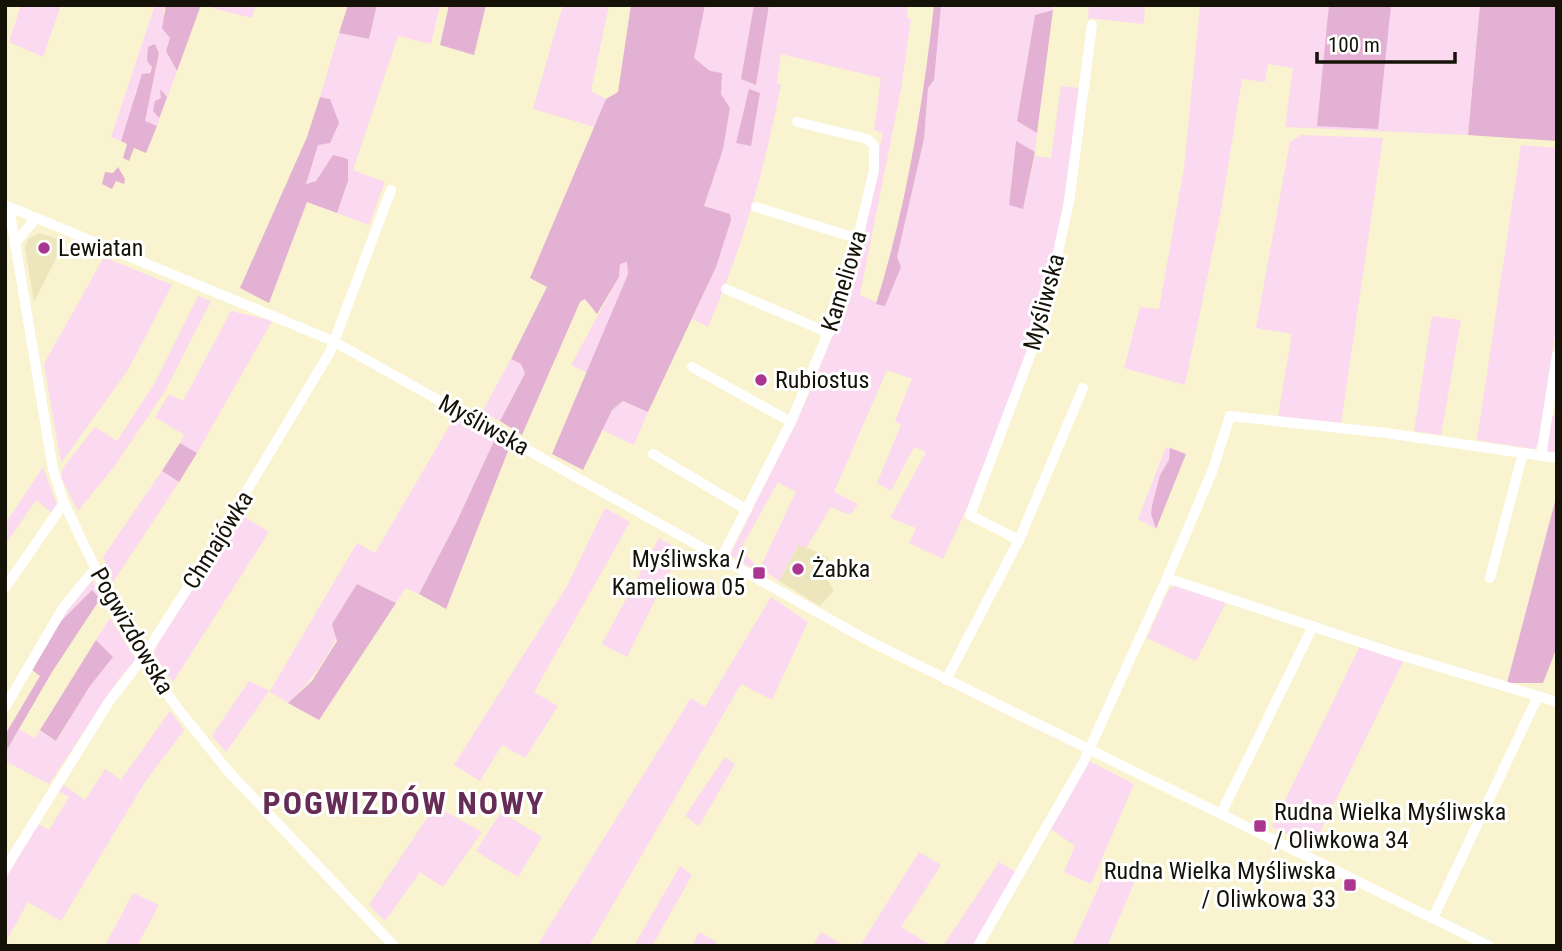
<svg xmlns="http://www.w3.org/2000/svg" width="1562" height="951" font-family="'Roboto Condensed',sans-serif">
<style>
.built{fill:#ede6bc}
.green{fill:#fbd9f0}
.forest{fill:#e2b1d3}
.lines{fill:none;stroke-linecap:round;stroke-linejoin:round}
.minor{stroke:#fff;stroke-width:10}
.poi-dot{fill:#aa368f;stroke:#fff;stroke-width:2.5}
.labels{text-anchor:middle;stroke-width:6;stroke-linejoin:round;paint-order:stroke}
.poi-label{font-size:24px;fill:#151307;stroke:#fff;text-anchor:start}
.street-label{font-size:24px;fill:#151307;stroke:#fff}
.district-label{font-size:32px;font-weight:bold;letter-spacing:2px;fill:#652c56;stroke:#fff}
</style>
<rect width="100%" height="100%" fill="#f9f3d0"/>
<g class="built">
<polygon points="39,233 65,241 34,302 25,248 28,239"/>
<polygon points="799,544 829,558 822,571 834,590 820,606 779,581"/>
</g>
<g class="green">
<polygon points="21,5 61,5 43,57 9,42"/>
<polygon points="155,5 166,5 163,11 170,38 166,51 177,71 157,126 144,121 159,53 155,44 147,60 152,67 135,93 134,106 121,141 111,137"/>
<polygon points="201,5 256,5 252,18"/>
<polygon points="377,5 440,5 431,44 398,36 353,170 385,182 369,225 337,213 348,181 333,156 316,181 305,184 330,99 320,97 339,33 369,39"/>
<polygon points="563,5 609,5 591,91 606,99 595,127 533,109"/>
<path d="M705,5H754L756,85L769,5H908L907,18L911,19L901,90L860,295L885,306L924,139L928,88L941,5H1053V10L1035,15L1017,121L1037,133L1035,152L1016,142L1009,204L1023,208L1035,156L1051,158L1061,86L1080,88C1071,154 1062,219 1048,284C1027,380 985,471 943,559L909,543L916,528L890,518L926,452L914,447L891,491L877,483L901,425L895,421L912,379L887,370L834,492L858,504L850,515L831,507L806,548L798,545L779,581L760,568L796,492L778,482L740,550L755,564L751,568L730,555L805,403L851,290L883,133L874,130L881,78L781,54L777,84H781C765,168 742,249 708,327L692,319L716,267L730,214L704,206C720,157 742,95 693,58Z"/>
<polygon points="1089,5 1145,5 1144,24 1088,18"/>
<polygon points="1200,5 1480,5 1468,135 1285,127 1293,68 1268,64 1265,82 1242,79 1221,211 1185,385 1124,368 1140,307 1159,309 1184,168"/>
<polygon points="1301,135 1383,138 1341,423 1278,417 1292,334 1256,328 1290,142"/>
<polygon points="1521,145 1557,148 1557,322 1539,443 1534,449 1477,440"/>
<polygon points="104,257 172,285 128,370 61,463 44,364"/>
<polygon points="627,262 628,274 588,373 571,365 619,277 620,264"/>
<polygon points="198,296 211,301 165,391 116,464 78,511 61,477 63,468 95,427 117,441 156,381"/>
<polygon points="231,311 272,321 197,453 180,443 184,435 155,417 169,394 183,401"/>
<polygon points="1432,316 1461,320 1441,435 1414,431"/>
<polygon points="511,359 521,364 525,372 500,421 482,412"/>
<polygon points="623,401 648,412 634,445 602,430 612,410"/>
<polygon points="1551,416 1557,417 1557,454 1547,452"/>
<path d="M454,418L494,441L457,521L419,594L406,588L396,603L357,584C340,633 327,667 288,703L269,691L226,752L212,736L249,681L270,691L357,543L375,553Z"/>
<polygon points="1166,447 1170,448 1169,460 1160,475 1151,514 1156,529 1138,519"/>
<polygon points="43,467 57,505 51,512 36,500 5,545 5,524"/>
<polygon points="162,471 179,482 113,582 103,557"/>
<polygon points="605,508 630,522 534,692 558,706 525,758 502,745 480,781 454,765 567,586"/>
<polygon points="238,513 269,532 173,682 154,654 161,635"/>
<polygon points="659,538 680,550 627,657 602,644"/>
<polygon points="92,579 100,599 92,590 55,627 87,580"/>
<polygon points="1176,586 1226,603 1196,661 1147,638 1169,589"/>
<polygon points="771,597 808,622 772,700 741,684 589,946 537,946 691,698 705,707"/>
<polygon points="110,618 136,660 121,676 49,784 5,761 5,753 19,729 35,738 40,730 57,741 90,686 113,657 96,640"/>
<polygon points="1361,644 1404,660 1313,847 1272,827"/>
<polygon points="170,711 184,730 145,782 61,921 28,902 5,943 5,880 38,824 49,830 69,797 58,791 62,784 85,800 105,769 121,780"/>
<polygon points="725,757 735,764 699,826 685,816"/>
<polygon points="1089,761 1134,784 1091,884 1064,872 1075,846 1051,829"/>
<polygon points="435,806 482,832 443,887 420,872 385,921 369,905"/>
<polygon points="501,812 542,837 518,877 476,851"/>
<polygon points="919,852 941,865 901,927 932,946 860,946"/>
<polygon points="999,862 1018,873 974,946 943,946"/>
<polygon points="1110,862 1138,874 1107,946 1072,946"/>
<polygon points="680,866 692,875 652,946 634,946"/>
<polygon points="133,893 159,905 137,946 105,946"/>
<polygon points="699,932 717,942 715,946 692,946"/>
<polygon points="821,932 845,946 813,946"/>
</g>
<g class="forest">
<polygon points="166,5 201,5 177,71 166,51 170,38 162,28"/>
<polygon points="348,5 377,5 369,39 339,33"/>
<polygon points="449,5 486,5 474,55 440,45"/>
<polygon points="631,5 705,5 694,58 710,71 722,73 721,94 730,108 723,149 704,206 730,214 731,220 716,267 648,412 623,401 612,410 583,470 552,454 628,274 627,262 620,264 619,277 597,314 585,299 580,302 522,435 500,421 525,373 521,364 511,359 547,287 530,278 606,99 618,92"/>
<polygon points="754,5 769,5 756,85 741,79"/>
<path d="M934,5H941L934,80L928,88L924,139L897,257L901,267L885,306L876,304C906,208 923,105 934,5Z"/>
<polygon points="1329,5 1391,5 1378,129 1317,126"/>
<polygon points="1480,5 1557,5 1557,141 1468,135"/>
<polygon points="1053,10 1037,133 1017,121 1035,15"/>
<polygon points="155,44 159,53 145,121 157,126 146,153 134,148 129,161 123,158 127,144 121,141 142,74 150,73 152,67 147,61 148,47"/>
<polygon points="160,89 167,97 159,118 153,111 155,101 161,98"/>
<polygon points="749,89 760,93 751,146 736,143"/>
<polygon points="320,97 330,99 339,123 330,143 318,145 306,184 316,181 333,155 348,159 348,181 337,213 307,202 269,303 240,288 307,137"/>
<polygon points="1016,141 1035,152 1023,209 1009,205"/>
<polygon points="118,167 125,179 124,184 116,181 112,189 102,184 105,172 113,173"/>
<polygon points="494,441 508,451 446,609 419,594 457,521"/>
<polygon points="180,443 197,453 179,482 162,471"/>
<polygon points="1170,448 1186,454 1156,529 1151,514 1152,506 1160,475 1169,460"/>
<polygon points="1557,494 1557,647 1543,683 1507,683"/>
<polygon points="357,584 396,603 319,720 288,703 312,681 337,641 332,624"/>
<polygon points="92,590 100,599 52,672 5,753 5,735 40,676 31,669 55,627"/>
<polygon points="96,640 113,657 90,686 56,741 40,730"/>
</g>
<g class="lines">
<g class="minor">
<polyline points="5,205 333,341 867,640 1489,946"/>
<polyline points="9,207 53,469 64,503 112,603 142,659 179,710 228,771 394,946"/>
<polyline points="756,207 859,239"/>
<polyline points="16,242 35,219"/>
<polyline points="726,289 829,333"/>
<polyline points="692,367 791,422"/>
<polyline points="1083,388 1019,540 970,515 1042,324 1069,202 1092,25"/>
<polyline points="653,454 747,510"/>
<polyline points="1541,456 1557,355"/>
<polyline points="721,559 791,422 846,290 874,170 874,145 867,139 797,122"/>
<polyline points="1167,578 1212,472 1230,416 1386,433 1557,458"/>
<polyline points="1490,578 1523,453"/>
<polyline points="5,588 64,503"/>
<polyline points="946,680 1019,540"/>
<polyline points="1538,696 1557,702"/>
<polyline points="5,707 63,608 95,569"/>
<polyline points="1221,814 1313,626"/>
<polyline points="5,869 108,703 142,659 203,564 330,352 391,190"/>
<polyline points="978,946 1083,763 1167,578 1393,653 1538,696 1433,918"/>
</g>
</g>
<g class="poi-dot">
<circle cx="44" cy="248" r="7"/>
<circle cx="761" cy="380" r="7"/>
<circle cx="798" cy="569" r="7"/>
<rect x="752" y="566" width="14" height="14" rx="3.5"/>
<rect x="1253" y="819" width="14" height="14" rx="3.5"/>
<rect x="1343" y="878" width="14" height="14" rx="3.5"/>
</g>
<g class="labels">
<g class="poi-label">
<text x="58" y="256">Lewiatan</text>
<text x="775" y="388">Rubiostus</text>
<text x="745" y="567" text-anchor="end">Myśliwska /<tspan x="745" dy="28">Kameliowa 05</tspan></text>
<text x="812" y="577">Żabka</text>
<text x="1274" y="820">Rudna Wielka Myśliwska<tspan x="1274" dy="28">/ Oliwkowa 34</tspan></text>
<text x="1336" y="879" text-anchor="end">Rudna Wielka Myśliwska<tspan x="1336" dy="28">/ Oliwkowa 33</tspan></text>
</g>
<g class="street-label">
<text transform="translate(844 281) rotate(-73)" y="8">Kameliowa</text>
<text transform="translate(1044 302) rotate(-75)" y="8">Myśliwska</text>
<text transform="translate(484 425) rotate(29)" y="8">Myśliwska</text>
<text transform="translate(218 540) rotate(-58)" y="8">Chmajówka</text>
<text transform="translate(132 631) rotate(60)" y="8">Pogwizdowska</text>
</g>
<g class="district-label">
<text x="404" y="814">POGWIZDÓW NOWY</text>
</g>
</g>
<rect width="1562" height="951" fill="none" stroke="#151307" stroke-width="14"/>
<path d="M1317 52v10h138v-10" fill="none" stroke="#151307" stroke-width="3.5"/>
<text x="1328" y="52" font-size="21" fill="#151307" stroke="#ffffff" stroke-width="5" paint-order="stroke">100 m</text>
</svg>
